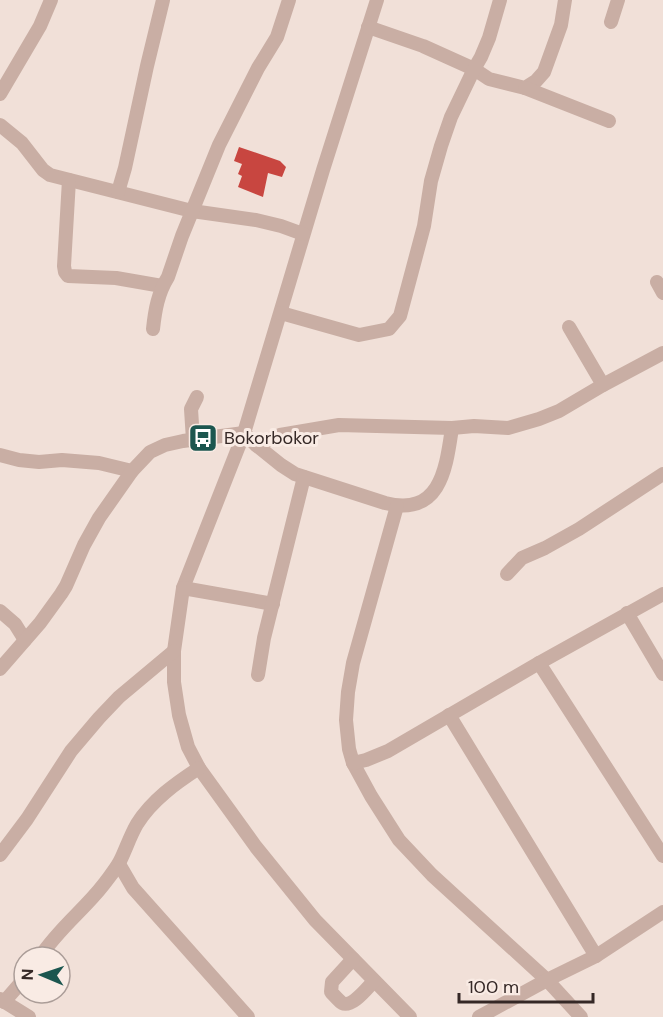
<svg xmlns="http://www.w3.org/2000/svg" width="663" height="1017" font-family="'DM Sans',sans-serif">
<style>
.building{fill:#c84640}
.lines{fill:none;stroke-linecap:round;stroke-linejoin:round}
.minor{stroke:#c9aea4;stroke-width:14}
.labels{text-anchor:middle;stroke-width:6;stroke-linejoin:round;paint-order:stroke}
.poi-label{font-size:18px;fill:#352826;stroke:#f9ebe4;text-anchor:start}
</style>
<rect width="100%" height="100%" fill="#f1e0d8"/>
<polygon class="building" points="239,147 280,161 286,167 282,177 268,173 263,197 238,187 242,176 238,174 242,164 234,161"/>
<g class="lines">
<g class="minor">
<polyline points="377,0 323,170 244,433 183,588 174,651 174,682 179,715 188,747 199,768 256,847 315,920 410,1017"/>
<polyline points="611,22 618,0"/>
<polyline points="368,27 423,46 474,69 489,79 525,88 536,81 544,72 561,25 565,0"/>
<polyline points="525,88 609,121"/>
<polyline points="0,94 40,26 51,0"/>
<polyline points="0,125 22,143 43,170 50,175 192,211 256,220 281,226 303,234"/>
<polyline points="69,180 64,266 65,272 68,276 116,278 162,286"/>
<polyline points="118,192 125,168 147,66 163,0"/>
<polyline points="657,282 663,293"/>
<polyline points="281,313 359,335 389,329 400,316 424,226 431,181 441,146 451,117 474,69 481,57 489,38 500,0"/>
<polyline points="569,327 603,385"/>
<path d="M153,329C155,310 158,293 168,277L182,236L219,145L258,68L277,37L289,0"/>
<polyline points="244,433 256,445 280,435 339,425 452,428 474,426 508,428 539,419 559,411 603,385 663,353"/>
<polyline points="193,440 191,409 197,397"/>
<path d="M256,445L281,465L295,474L385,503C441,517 446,468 452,428"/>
<polyline points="0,455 19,460 39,462 62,460 99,463 132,471"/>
<polyline points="397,506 353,663 348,692 346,720 349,749 353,763 371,796 399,840 432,875 547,980 581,1017"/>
<polyline points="507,574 522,558 545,548 579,529 663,474"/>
<polyline points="183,588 273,604"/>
<polyline points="0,611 15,624 25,640"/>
<polyline points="627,613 663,674"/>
<polyline points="539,663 663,856"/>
<polyline points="0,669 40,623 61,594 66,586 84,545 99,518 132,471 150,452 165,445 183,441 244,433"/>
<polyline points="258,675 264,638 304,477"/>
<polyline points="449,715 596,956"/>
<polyline points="353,763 366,760 388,751 539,663 663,594"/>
<polyline points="0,855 27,819 71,751 99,718 119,697 174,651"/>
<polyline points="119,864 133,888 248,1017"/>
<path d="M40,957C59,928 84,910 104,884C109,877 116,869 120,861C126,849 130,836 137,824C152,800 176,783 199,768"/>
<path d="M353,959L332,982L331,992C334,995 338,1000 342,1003C352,1008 367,988 374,981"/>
<polyline points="0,999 29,1017"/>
<polyline points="4,1002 24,979"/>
<polyline points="479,1017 547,980 596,956 663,912"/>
</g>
</g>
<defs>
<g id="bus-square" transform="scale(1.5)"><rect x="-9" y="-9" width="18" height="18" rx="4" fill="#1b564f" stroke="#f9ebe4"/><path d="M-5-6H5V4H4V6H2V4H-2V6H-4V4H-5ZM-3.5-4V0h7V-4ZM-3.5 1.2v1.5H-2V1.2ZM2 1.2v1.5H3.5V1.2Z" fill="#fff"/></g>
</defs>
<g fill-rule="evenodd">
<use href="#bus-square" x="203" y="438"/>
</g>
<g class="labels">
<g class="poi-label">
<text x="224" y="444">Bokorbokor</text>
</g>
</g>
<g transform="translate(42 975) rotate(272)"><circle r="28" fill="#f9ebe4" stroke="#ab9d98" stroke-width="1.5"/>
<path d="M0-4.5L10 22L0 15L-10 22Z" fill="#1b564f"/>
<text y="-9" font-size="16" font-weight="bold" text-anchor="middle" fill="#352826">N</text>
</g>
<path d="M459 993v9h134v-9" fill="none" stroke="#352826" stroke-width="3"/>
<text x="468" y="993" font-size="18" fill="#352826" stroke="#f9ebe4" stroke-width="4.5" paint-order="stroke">100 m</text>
</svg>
